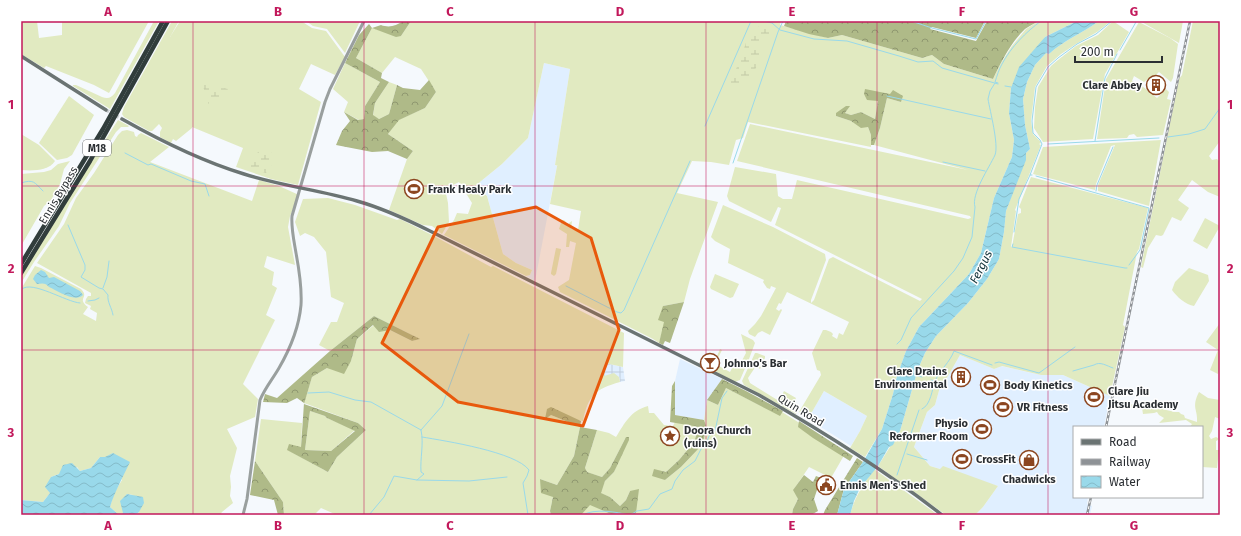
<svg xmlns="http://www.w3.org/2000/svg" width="1241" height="536" font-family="'Fira Sans',sans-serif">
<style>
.built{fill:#e0efff}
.industrial{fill:url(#industrial-grid)}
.grass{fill:#e1eac1}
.forest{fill:url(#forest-crowns);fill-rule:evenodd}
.wetland{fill:url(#wetland-marsh)}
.cemetery{fill:url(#cemetery-stones)}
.water{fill:url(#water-waves)}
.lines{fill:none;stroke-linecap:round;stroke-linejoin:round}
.stream{stroke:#99d9ea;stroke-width:1}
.secondary-tunnel{stroke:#cdd1d5;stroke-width:3.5;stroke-dasharray:3.5 2;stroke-linecap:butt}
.tertiary{stroke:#999f9e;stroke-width:3}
.secondary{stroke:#6b7473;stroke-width:3.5}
.motorway{stroke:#313d3c;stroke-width:4.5}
.rail-casing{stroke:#8e9296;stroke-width:2.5}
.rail{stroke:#fff;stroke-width:1;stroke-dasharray:3;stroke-linecap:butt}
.marked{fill:#e8590c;fill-opacity:0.2;stroke:#e8590c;stroke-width:3;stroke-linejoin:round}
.grid{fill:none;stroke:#c2185b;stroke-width:1;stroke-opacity:0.55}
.labels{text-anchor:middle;stroke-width:3;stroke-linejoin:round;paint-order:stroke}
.shield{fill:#fff;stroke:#6b6d70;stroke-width:1}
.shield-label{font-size:10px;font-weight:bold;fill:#2b2f33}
.poi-label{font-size:11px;font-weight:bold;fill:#2b2f33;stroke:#fff;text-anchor:start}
.street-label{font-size:11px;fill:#2b2f33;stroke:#fff}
.water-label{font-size:12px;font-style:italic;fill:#13333a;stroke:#fff}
.neatline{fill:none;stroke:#c2185b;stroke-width:1.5}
.grid-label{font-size:13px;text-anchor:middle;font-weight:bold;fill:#c2185b}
</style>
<defs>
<pattern id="industrial-grid" width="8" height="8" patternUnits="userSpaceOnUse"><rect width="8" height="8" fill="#e0efff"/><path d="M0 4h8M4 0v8" fill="none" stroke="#c0cddb"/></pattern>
<pattern id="forest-crowns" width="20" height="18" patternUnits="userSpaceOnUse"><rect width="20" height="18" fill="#afba88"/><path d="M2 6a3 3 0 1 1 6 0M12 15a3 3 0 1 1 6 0" fill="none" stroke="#8f9870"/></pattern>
<pattern id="wetland-marsh" width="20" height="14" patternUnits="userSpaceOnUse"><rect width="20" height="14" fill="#e1eac1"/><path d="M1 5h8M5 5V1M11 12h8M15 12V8" fill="none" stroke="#c1c9a6"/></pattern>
<pattern id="cemetery-stones" width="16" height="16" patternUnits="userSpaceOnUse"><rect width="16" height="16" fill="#e1eac1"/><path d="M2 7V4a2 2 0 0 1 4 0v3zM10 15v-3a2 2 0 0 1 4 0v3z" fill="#c1c9a6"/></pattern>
<pattern id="water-waves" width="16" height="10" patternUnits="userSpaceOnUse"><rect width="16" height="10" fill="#99d9ea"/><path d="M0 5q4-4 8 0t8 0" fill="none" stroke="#84bbc9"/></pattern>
</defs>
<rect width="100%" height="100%" fill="#f5f9fd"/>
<g class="built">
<polygon points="544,63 570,69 555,165 557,166 535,281 526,276 530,275 532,270 516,263 503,254 487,196 475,186 502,164 528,138"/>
<polygon points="960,355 994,369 1001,366 1041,375 1063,375 1110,396 1104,427 1074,427 1074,497 1088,497 1087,504 1092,506 1090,515 975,515 983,507 998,486 930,466 914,447 927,412 935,405 940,387 948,376"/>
<polygon points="680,359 722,379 707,400 704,420 675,415 675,381"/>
<polygon points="824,391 867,416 860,431 851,446 808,419"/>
</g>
<polygon class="industrial" points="605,363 623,367 625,381 620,382 619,377 604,376"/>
<g class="grass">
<polygon points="21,21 37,21 39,38 62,35 62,21 149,21 109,93 94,85 46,66 44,68 21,54"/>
<path d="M154,21H159L110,109L73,86V85H76L102,97C108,99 111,98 115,93Z"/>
<polygon points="172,21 179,21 170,37 180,21 301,21 312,28 326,31 345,57 335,75 311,64 299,89 321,102 298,185 271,179 236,167 243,148 192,127 192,128 176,141 173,139 171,143 160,137 160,132 162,128 159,124 152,131 149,131 124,117 122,114 124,107"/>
<polygon points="306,21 360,21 345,53 327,29 313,26"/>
<polygon points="411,21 781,21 780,25 828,38 842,35 922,58 932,55 944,64 993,79 1001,63 1012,46 1026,29 1039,21 1077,21 1045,37 1011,88 1009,113 1014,140 1012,157 994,198 981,253 969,274 919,327 906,351 897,376 893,394 882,429 865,457 850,448 860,431 867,416 824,391 808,419 804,415 799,412 821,375 820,371 817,370 812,353 823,330 826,330 831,332 833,334 832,336 837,339 839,333 843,335 849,322 787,292 781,304 779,303 776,309 779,311 781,309 782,310 770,335 762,331 758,333 755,337 749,334 748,331 755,324 761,316 776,288 771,286 770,289 767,288 763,282 764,280 728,263 730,249 715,241 711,237 723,205 773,227 825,254 826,260 811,300 811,303 814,300 829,259 833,257 920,301 922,299 775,225 781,208 778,207 771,222 729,201 727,196 735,167 776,174 778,196 783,199 792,199 797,180 968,219 971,218 970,216 737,161 750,124 968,170 874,145 880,128 887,98 901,102 902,96 890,94 878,101 875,119 861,112 851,115 845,113 849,107 836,116 851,121 861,127 868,127 871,135 871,147 748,122 743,138 736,140 729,165 711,162 692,161 677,193 718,202 690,279 684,302 663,306 665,322 659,343 653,339 560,292 558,287 569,280 576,243 570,241 569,247 566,247 567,234 559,229 562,220 564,220 566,222 566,225 569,226 569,223 572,221 571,229 578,230 581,211 550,204 557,166 558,166 555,165 570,69 544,63 528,138 502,164 475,186 487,196 503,254 516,263 532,270 530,275 526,276 444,235 454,220 457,213 468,214 472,203 459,182 445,189 448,203 449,222 442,234 432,226 423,225 389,210 407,159 413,151 388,134 398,120 425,108 436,92 421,69 395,57 382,73 356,58 372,28 401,36"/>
<path d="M1099,21H1111L1097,32L1076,44L1061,54L1047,66L1035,87L1031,121L1033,134L1040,141L1041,143L1039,144L1041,145L1015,210L1016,211L1011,247H1012L1018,214L1021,213V209L1019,207L1031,177L1148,208L1139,249L1137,252L1123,325L1125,327L1110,396L1063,375H1041L1002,366L994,369L960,355L948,376L940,387L935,405L927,412L914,447L930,466L940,469L943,466L998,486L983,507L975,515H946L878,466L900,431L918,369L925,353L936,336L968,303L987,279L999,259L1004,232L1006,211L1009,203L1026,153L1030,149L1025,125L1023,99L1027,82L1035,65L1046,53L1049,54C1064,40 1083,33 1099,21Z"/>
<polygon points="1113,21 1129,32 1105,74 1104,79 1093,139 1043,142 1034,128 1035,107 1038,87 1051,66 1058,60 1076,46 1098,35"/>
<polygon points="1140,21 1183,21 1179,43"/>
<polygon points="1193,21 1220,21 1220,141 1209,156 1212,160 1217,159 1220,162 1220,197 1208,192 1192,180 1178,200 1189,208 1181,221 1172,217 1163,235 1161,236 1156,235 1148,248 1143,268 1141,267 1179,79 1182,75"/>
<polygon points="1139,22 1170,38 1178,44 1173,78 1171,82 1159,72 1151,80 1149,78 1144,82 1134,76 1132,81 1142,86 1157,98 1166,89 1169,92 1167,99 1171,100 1163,135 1137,137 1134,134 1129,135 1127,138 1097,139 1106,79"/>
<polygon points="345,63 380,82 365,106 364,119 359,120 344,112 348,102 333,89"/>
<polygon points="389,82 397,85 389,114 379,119 373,116 375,103"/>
<polygon points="69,96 94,115 72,155 67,158 57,160 39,143"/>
<polygon points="118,120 129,126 128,127 121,127 116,132 70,203 59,226 34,262 21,283 21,271"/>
<path d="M127,130L134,132L135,136L137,137L138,135L141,133L169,147L150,162L252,201L259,180L279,186L299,195L290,216L288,227L295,265L267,256L264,267L274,272L272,285L277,288L266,315L275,320L243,384L258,399L255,417L227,429L237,448L230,476L231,487L230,496L233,503L222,512L220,515H135L139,512L133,495L127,494L123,513L119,515L110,507L114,493L122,480L105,457H100L91,468L80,471L77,467L51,477L50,493L43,502L21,500V289L35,266L41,268L81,289C90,298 76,298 88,307L83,314L96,321L97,313L90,309L91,306L85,303L86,299L88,296H91V293L37,263L64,224L76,198L94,173L118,135L122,131Z"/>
<path d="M21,134L39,145L55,161C49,171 32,171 21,170Z"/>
<polygon points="1161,140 1149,206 1098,191 1098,185 1115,145 1111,146 1096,184 1095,190 1033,174 1043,147"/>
<polygon points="70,161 64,169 60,184 51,200 44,206 21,246 21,174 44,172 51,170 58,164"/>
<path d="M328,198L355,205L397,220L400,219L434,236L491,267L493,266L624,333L623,367L605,363L604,376L614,373L619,377L620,382C595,389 588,396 583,421L551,415L580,427L574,456L557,485L540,479L553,497L550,511L551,515H337L321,508L314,515H284L283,502L255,461L261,419L302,423L301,448L288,450L328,472L337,457L366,430L358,423L304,403L312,377L327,368L351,361L357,339L374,325L390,330L412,341L419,339L408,333L374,316L330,351L319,345L331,322H337L344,303L331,297L326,252L314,237L305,233L300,236L295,222L303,199Z"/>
<polygon points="1205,218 1220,226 1207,249 1193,241"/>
<polygon points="556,248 561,249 556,274 554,276 551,274 551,273"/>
<path d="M1189,268L1208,275L1209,281L1194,306C1186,305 1177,297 1172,290L1175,282Z"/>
<polygon points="715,274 739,284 733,297 730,298 711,289 710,287"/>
<polygon points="1220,323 1220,369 1218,374 1210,370 1218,350 1206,342"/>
<polygon points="741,334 753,340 755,343 749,359 740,380 735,382 713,370 712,368 720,349 722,350 716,362 717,365 730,372 733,366 738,368 746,353"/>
<polygon points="755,353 757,353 765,356 765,358 764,360 762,358 758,365 761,367 760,369 756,366 748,378 750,383 779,401 784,391 796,398 791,408 797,412 796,414 744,385 742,381"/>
<path d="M726,388L775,413L782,412L846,452L831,478L809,467L794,489L798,499L793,509L792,515H633L636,513L630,491L626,500L620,506L610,497L600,493L605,481L614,472L626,437L610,468L602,477L586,472L585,468L597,430L609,433L616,437C625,423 630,411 648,406L649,413H654L664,425L663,436L676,431L673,426L675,422L699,427L694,442L679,460L666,472L654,470L665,480L681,467L702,445L707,428L704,420L707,400L718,405Z"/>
<path d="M1199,392L1208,398L1220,400V419L1215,417L1212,431L1209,436L1211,439L1216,437L1218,438V440L1216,441V450H1219L1217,468L1202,467V427H1190L1192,424L1186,420L1159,423L1164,418L1159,415L1157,412L1154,413L1143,414L1142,408L1137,407L1128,408L1127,407L1129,404L1153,407L1175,412H1179L1181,414L1184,415L1185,418L1197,422C1198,409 1191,408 1199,392Z"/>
<polygon points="310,411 325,416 327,418 355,430 331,451 305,450"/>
<path d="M874,469L938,515H850C855,496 863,485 874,469Z"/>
<polygon points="590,504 611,514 620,513 625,515 581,515"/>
</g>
<g class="forest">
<path d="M403,21H411L401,36L396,37L372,28L356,58L382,73L381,78L389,82L375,103L373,115L379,119L389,114L397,85L403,88L420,90L429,80L436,92L425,108L399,120L388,134L413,151L407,159L388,151L372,152L336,145L342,131L350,121L344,112L358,120L364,119L365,106L380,82L345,63L359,35L369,24L372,28L381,25C389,28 396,26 403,21Z"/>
<path d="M786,21H985L976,38L932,27L930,29L976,41L987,21H1039C1034,24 1029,26 1025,29C1011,42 1001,62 993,79L944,64L932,55L922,58L842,35L828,38L809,34L784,26Z"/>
<polygon points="865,89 890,94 893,90 903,96 901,102 887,98 880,128 874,145 871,145 871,135 868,127 861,128 851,121 836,116 836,113 846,106 850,106 845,113 851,115 861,112 875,119 878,101 867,100 864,94"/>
<polygon points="684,302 670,343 665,341 663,345 659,343 664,322 658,320 663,306"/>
<path d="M374,316L420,339L412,341L390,330L379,332L373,325L357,339L351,361L344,374L327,368L312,377L304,404L358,423L366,430L337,457L328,472L287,450L289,444L301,447L304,403L297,398L287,403L263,402L265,394L277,398L330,351ZM310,411L325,416L327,418L355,431L331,451L305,450Z"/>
<polygon points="722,379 746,391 783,411 780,416 726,388 718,405 707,400"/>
<polygon points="675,381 675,415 704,420 707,428 702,445 681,467 665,480 652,476 654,469 666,472 679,460 694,442 699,427 670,422 672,386"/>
<polygon points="551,407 581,421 580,427 597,430 585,468 587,472 602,477 610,468 626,437 629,437 629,440 614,472 605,481 601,493 610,497 620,506 626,500 630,491 639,489 636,513 633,515 625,515 620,513 611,514 590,505 581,515 551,515 550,511 553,497 541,493 540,479 557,485 574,456 580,427 551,415 545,419 547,409"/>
<polygon points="799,421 853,456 850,461 813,438 798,427"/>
<polygon points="857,458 863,462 844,489 837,515 823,515 825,510"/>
<polygon points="255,461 283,502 284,515 278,515 274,500 250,495"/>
<polygon points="804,475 813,482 816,476 821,478 814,499 818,511 811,515 792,515 793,509 798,499 793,490"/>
</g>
<g class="wetland">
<path d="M760,26L768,29L770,36L767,42L755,46L761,55L751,80L732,90L729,82C734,73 739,64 742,55C747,42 746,33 760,26Z"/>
<polygon points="202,83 228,89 221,100 210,109"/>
<polygon points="270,151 273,155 271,166 266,173 251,169 250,162 258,152"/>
</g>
<path class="cemetery" d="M664,425L673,426L678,438C674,443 672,446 666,444L663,436Z"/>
<g class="water">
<path d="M1077,21H1099C1083,33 1064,40 1049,54L1046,53L1035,65L1027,82L1023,99L1025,125L1030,149L1026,153V160L1006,211L1004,232L999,259L987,279L968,303L936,336L925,353L918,369L900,431L893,445L889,447L878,466L860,488L854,501L850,515H837L844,489L863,462L882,429L893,394L897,376L906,351L919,327L969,274L981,253L994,198L1012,157L1014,140L1009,113L1011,88L1019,67L1045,37Z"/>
<path d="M41,270L45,272L49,278L54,277L80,291L83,295C75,303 58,291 49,287C46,283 43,283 37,284L33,279L35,275Z"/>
<path d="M113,453L130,462C123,477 115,491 110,507L119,515H21V500L43,502L50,493L45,487L51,477L59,474L63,465L72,463L80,471L91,468L100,457H105Z"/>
<polygon points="127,494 143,497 144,503 139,512 135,515 120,515 123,513 120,501"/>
</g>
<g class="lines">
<g class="stream">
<polyline points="763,21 772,23 780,30 814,39 847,41 899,56 918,62 933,61 942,68 998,84"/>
<polyline points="911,21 932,28 976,39 986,21"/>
<polyline points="1120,50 1136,22 1132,21"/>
<path d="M998,83L995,82C997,76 999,69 1002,64C1011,47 1026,32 1041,21"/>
<polyline points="1005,86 1011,87"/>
<polyline points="887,96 991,119"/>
<polyline points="705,126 751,21"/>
<polyline points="1168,137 1189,134 1205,129 1220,108"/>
<polyline points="1095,141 1105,78 1117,54"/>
<polyline points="1048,144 1159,138"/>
<polyline points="125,153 148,165 151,164 191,181 205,184 209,196"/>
<polyline points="943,162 985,171"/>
<polyline points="733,163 778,32 783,21"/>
<polyline points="1032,175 1030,175 1042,144 1040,140 1033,133 1032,121 1036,87 1048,67 1058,58 1077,44 1096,34 1112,21"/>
<polyline points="1036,176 1149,208 1140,250 1129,265"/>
<path d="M21,183C34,179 34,182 43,191"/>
<polyline points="1096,191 1097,185 1113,147"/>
<path d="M68,225L85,265V270L81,277L99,288L103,289L108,295C107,302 112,308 113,315"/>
<polyline points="1014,232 1019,199 1030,175"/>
<polyline points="1013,244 1012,247 1125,268 1127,268"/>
<polyline points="566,286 617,312 621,313 624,310 690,161"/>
<polyline points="103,288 107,277 109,261"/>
<path d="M22,289C32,280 66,302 80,303"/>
<polyline points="88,301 95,300 99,298"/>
<path d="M897,344L901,340L911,318L954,271L963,258L972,237L975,207C971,194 989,168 995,155C999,145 990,111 988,99L990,91L995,83"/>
<polyline points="995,363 999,362 1039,373 1075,347"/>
<path d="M1073,371L1094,365C1100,361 1107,366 1113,368"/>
<polyline points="915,375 922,377"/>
<polyline points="931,380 935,381"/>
<path d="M308,393L329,392L355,400L371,402L421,430C424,444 420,458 421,472L424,474L417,480"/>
<path d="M922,409C931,405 932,389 935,381C940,370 950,362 954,351L992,365"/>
<polyline points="421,430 442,406 469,334"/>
<path d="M422,437C446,441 516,452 529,470L527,476L523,483L528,515"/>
<polyline points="907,454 927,460"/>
<polyline points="897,475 919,410"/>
<polyline points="369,515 384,497 394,476 417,480 469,481 507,477"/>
<path d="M583,515C594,508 617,512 629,515"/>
<polyline points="630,515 637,511 649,509 660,494 672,489 675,481 683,470 695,461 701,449 706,444 709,436 715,431 722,398 727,391"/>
</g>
<polyline class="secondary-tunnel" points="106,110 122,119"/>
<path class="tertiary" d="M243,515L247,499L260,400C265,388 272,380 279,368C290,349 299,327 301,305C302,288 299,269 296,253C294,241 291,228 292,216L325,102L330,89L364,21"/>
<g class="secondary">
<polyline points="21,56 106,110"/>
<path d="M122,119C161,141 201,161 244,174C281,186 320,190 357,201C382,208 406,219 430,231L759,395C822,431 885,470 942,515"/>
</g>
<g class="motorway">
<polyline points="21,264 103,129 163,21"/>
<polyline points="21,273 90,161 168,21"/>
</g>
<g class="rail-casing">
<g id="rail">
<polyline points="1106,427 1190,21"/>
<polyline points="1087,515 1091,497"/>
</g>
</g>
<use href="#rail" class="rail"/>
</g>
<path class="marked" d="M536,207L591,238L619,330L583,426L458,402L382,343L438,227Z"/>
<path class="grid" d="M193,21V515M364,21V515M535,21V515M706,21V515M877,21V515M1048,21V515M21,186H1220M21,350H1220"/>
<defs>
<g id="building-ring" transform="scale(1)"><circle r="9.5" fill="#fff" stroke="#8c4620" stroke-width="1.5"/><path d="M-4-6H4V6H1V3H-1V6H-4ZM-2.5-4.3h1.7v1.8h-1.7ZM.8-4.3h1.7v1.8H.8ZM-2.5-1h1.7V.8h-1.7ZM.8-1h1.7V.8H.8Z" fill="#8c4620"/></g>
<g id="stadium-ring" transform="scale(1)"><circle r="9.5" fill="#fff" stroke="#8c4620" stroke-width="1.5"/><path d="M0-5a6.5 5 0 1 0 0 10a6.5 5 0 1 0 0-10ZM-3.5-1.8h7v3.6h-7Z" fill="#8c4620"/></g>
<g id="bar-ring" transform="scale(1)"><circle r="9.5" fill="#fff" stroke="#8c4620" stroke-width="1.5"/><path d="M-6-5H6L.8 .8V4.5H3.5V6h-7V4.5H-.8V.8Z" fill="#8c4620"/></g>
<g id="sight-ring" transform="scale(1)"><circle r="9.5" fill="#fff" stroke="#8c4620" stroke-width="1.5"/><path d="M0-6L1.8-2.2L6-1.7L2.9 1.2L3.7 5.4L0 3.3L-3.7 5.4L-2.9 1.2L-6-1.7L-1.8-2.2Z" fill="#8c4620"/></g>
<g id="shop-ring" transform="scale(1)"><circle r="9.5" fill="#fff" stroke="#8c4620" stroke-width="1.5"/><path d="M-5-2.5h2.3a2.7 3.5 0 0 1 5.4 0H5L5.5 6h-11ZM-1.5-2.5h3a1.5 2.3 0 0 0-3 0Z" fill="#8c4620"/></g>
<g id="civic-ring" transform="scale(1)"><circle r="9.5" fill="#fff" stroke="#8c4620" stroke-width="1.5"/><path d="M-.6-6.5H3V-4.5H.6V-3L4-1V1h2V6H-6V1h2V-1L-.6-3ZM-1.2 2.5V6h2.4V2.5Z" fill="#8c4620"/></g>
</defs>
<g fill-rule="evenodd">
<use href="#building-ring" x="1156" y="85"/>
<use href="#stadium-ring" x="414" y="189"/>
<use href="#bar-ring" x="710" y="363"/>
<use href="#building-ring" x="961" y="377"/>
<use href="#stadium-ring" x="990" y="385"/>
<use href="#stadium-ring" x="1094" y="397"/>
<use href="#stadium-ring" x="1003" y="407"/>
<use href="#stadium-ring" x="982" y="429"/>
<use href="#sight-ring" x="670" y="436"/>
<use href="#stadium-ring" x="962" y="459"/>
<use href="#shop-ring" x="1029" y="460"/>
<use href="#civic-ring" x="826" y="485"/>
</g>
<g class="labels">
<rect class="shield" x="83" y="140" width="28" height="16" rx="3"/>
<g class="shield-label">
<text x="97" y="152">M18</text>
</g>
<g class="poi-label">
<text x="1142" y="89" text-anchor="end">Clare Abbey</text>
<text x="428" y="193">Frank Healy Park</text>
<text x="724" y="367">Johnno's Bar</text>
<text x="947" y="375" text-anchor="end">Clare Drains<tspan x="947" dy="13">Environmental</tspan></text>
<text x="1004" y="389">Body Kinetics</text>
<text x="1108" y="395">Clare Jiu<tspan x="1108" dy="13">Jitsu Academy</tspan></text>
<text x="1017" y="411">VR Fitness</text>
<text x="968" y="427" text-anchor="end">Physio<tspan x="968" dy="13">Reformer Room</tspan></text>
<text x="684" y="434">Doora Church<tspan x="684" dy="13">(ruins)</tspan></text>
<text x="976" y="463">CrossFit</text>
<text x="1029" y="483" text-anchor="middle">Chadwicks</text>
<text x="840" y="489">Ennis Men's Shed</text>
</g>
<g class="street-label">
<text transform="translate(58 195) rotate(-59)" y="4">Ennis Bypass</text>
<text transform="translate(801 410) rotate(31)" y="4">Quin Road</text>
</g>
<g class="water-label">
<text transform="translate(981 267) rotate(-63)" y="4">Fergus</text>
</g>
</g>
<rect width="1241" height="536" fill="none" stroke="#ffffff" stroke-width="44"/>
<rect x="1073" y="426" width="130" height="72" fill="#ffffff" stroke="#aaacad"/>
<rect x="1081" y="439" width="20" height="6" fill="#6b7473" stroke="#aaacad"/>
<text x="1109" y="446" font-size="12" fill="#2b2f33">Road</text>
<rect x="1081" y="459" width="20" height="6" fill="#8e9296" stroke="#aaacad"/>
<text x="1109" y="466" font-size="12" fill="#2b2f33">Railway</text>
<rect x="1081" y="476" width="20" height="12" fill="url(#water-waves)" stroke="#aaacad"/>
<text x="1109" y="486" font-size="12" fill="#2b2f33">Water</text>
<path d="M1075 56v6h87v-6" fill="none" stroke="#2b2f33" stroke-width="2"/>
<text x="1081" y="56" font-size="12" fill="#2b2f33" stroke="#ffffff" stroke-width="3" paint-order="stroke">200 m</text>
<rect x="22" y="22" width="1197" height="492" class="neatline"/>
<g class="grid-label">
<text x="108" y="16">A</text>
<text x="278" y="16">B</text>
<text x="450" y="16">C</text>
<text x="620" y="16">D</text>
<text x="792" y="16">E</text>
<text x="962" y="16">F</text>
<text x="1134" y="16">G</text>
<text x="11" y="109">1</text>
<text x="1230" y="109">1</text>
<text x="11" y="273">2</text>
<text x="1230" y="273">2</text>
<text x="11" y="437">3</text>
<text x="1230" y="437">3</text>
<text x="108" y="530">A</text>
<text x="278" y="530">B</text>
<text x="450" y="530">C</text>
<text x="620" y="530">D</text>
<text x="792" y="530">E</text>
<text x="962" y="530">F</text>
<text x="1134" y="530">G</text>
</g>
</svg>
